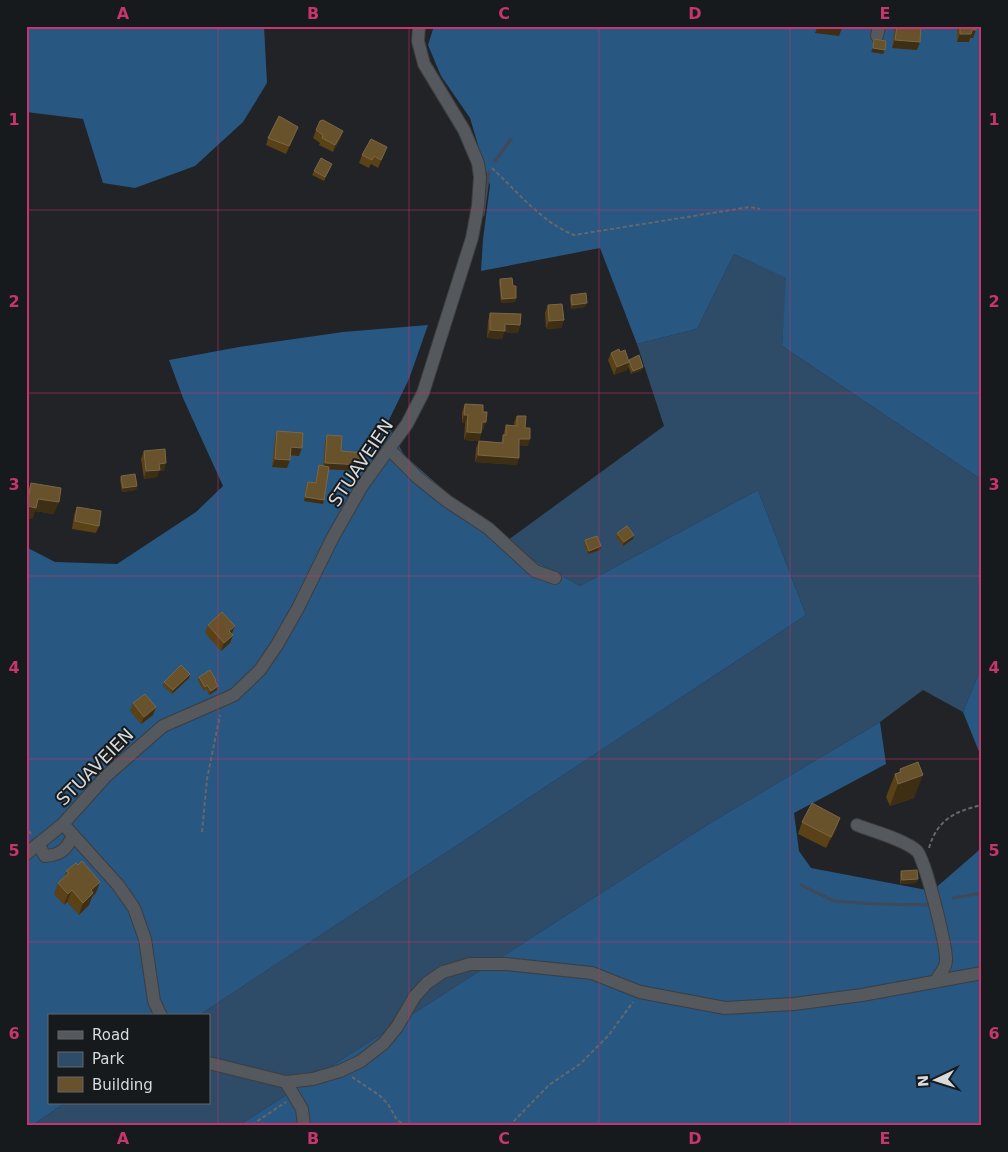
<svg xmlns="http://www.w3.org/2000/svg" width="1008" height="1152" font-family="'DejaVu Sans',sans-serif">
<style>
.green{fill:#2e4c68}
.forest{fill:#285782}
.lines{fill:none;stroke-linecap:round;stroke-linejoin:round}
.stream{stroke:#414958;stroke-width:3}
.minor-casing{stroke:#3b3e40;stroke-width:14}
.path{stroke:#65676a;stroke-width:2;stroke-dasharray:4 2.5;stroke-linecap:butt}
.minor{stroke:#55585c;stroke-width:12}
.wall{fill:#5a4116}
.shaded-wall{fill:#3e2e13}
.building{fill:#68522b;stroke:#7a6747}
.grid{fill:none;stroke:#c5356e;stroke-width:1;stroke-opacity:0.55}
.labels{text-anchor:middle;stroke-width:4;stroke-linejoin:round;paint-order:stroke}
.street-label{font-size:18px;fill:#d8dadb;stroke:#171a1c}
.neatline{fill:none;stroke:#c5356e;stroke-width:2}
.grid-label{font-size:16px;text-anchor:middle;font-weight:bold;fill:#c5356e}
</style>
<rect width="100%" height="100%" fill="#212326"/>
<polygon class="green" points="734,254 787,278 782,346 982,480 982,666 963,712 923,690 880,722 712,822 238,1126 31,1126 65,1103 209,1103 209,1016 198,1016 806,615 758,490 580,586 504,543 664,426 637,344 697,329"/>
<g class="forest">
<polygon points="26,26 264,26 267,83 243,122 195,166 135,188 103,183 83,119 26,112"/>
<polygon points="434,26 982,26 982,480 782,346 786,278 734,254 697,329 637,344 600,248 481,271 483,239 490,185 470,118 441,76 428,45"/>
<polygon points="428,325 409,379 387,424 404,455 504,543 580,586 758,490 806,615 198,1016 49,1016 49,1103 65,1103 31,1126 26,1126 26,547 55,562 117,564 196,512 223,486 183,398 169,360 239,347 343,332"/>
<polygon points="982,666 982,759 963,712"/>
<polygon points="880,722 886,764 794,813 799,851 811,868 932,891 977,852 982,846 982,1126 238,1126 712,822"/>
</g>
<g class="lines">
<g class="stream">
<polyline points="495,161 511,139"/>
<polyline points="483,215 489,172"/>
<polyline points="801,885 834,901 877,904 929,905"/>
<polyline points="953,898 982,893"/>
</g>
<g class="minor-casing">
<g id="minor">
<polyline points="877,36 879,26"/>
<polyline points="389,449 417,477 447,501 488,528 535,571 555,578"/>
<polyline points="63,824 118,885 134,908 145,939 154,1001 161,1016"/>
<path d="M857,825C872,831 906,840 917,851C925,859 947,947 946,961C946,968 939,975 936,981"/>
<path d="M38,844L45,856C61,855 67,849 73,835"/>
<polyline points="26,854 63,824 106,776 163,726 234,695 260,670 277,645 298,608 333,537 362,486 407,424 423,393 472,238 478,206 480,177 478,163 464,130 424,64 418,41 419,26"/>
<polyline points="209,1063 286,1082 313,1079 340,1071 361,1061 384,1043 397,1027 415,996 427,983 443,972 470,964 506,964 592,973 640,992 725,1008 794,1004 862,995 982,973"/>
<polyline points="286,1082 302,1109 304,1126"/>
</g>
</g>
<g class="path">
<path d="M492,168C517,191 541,222 574,235L750,207L760,209"/>
<polyline points="26,826 31,834"/>
<polyline points="202,832 207,779 220,715"/>
<path d="M929,848C937,820 955,811 982,805"/>
<polyline points="352,1077 379,1095 388,1104 397,1120 407,1126"/>
<polyline points="253,1126 256,1122 286,1102"/>
<polyline points="509,1126 549,1085 580,1064 608,1036 633,1002"/>
</g>
<use href="#minor" class="minor"/>
</g>
<g class="wall">
<polygon points="895,26 921,26 917,50 892,48"/>
<polygon points="957,26 976,26 973,38 970,38 969,42 957,42"/>
<polygon points="316,130 343,131 340,139 333,152 319,145 320,143 313,138"/>
<polygon points="295,135 286,154 266,145 268,138"/>
<polygon points="387,147 384,155 378,168 371,164 369,168 359,163 362,155"/>
<polygon points="331,167 324,181 312,175 314,171"/>
<polygon points="500,279 513,286 516,298 515,302 501,303 499,282"/>
<polygon points="571,295 587,303 585,307 571,309 570,299"/>
<polygon points="548,305 564,320 561,328 546,329 545,313"/>
<polygon points="490,313 520,325 518,333 504,332 502,339 487,338 488,321"/>
<polygon points="620,352 628,360 643,367 642,370 631,374 628,366 627,370 614,375 608,360 611,353"/>
<polygon points="465,404 483,412 486,422 483,430 482,430 481,433 479,441 464,440 465,423 462,423 462,412"/>
<polygon points="517,416 525,428 528,446 519,445 517,465 475,462 476,448 479,441 501,443 506,425 514,426 514,422"/>
<polygon points="277,431 299,456 290,455 287,468 272,467 275,438"/>
<polygon points="327,435 341,451 362,465 360,471 329,469 323,504 304,501 306,486 308,482 315,483 319,465 323,466 325,442"/>
<polygon points="144,451 164,471 159,471 157,477 144,479 141,459"/>
<polygon points="121,476 137,486 136,490 122,492 120,480"/>
<polygon points="31,483 54,514 35,511 32,519 26,518 26,496"/>
<polygon points="77,507 99,526 96,533 72,529 74,515"/>
<polygon points="617,533 633,539 623,546 616,537"/>
<polygon points="585,540 600,550 588,554 584,544"/>
<polygon points="208,625 232,634 233,635 230,643 221,651 205,633"/>
<polygon points="190,674 189,678 172,694 163,686 164,682"/>
<polygon points="199,677 216,681 218,686 217,690 209,695 206,689 204,691 198,681"/>
<polygon points="133,703 156,707 153,715 141,724 130,711"/>
<polygon points="105,750 120,753 108,763 102,757"/>
<polygon points="900,769 914,798 890,806 886,797 895,774 899,773"/>
<polygon points="840,818 836,830 826,848 798,834 802,822"/>
<polygon points="66,871 96,893 92,897 89,905 79,915 67,902 64,905 54,894 58,883 64,878"/>
<polygon points="901,871 918,879 916,883 900,884 900,875"/>
</g>
<g class="shaded-wall">
<polygon points="818,26 826,26 842,28 839,36 815,33"/>
<polygon points="972,30 976,30 973,38 970,38 969,42 957,42 960,34"/>
<polygon points="895,40 920,42 917,50 892,48"/>
<polygon points="873,48 885,50 883,54 871,52"/>
<polygon points="298,127 295,135 286,154 289,146"/>
<polygon points="343,131 340,139 333,152 335,145"/>
<polygon points="387,147 384,155 378,168 381,160"/>
<polygon points="516,298 515,302 501,303 502,299"/>
<polygon points="587,303 585,307 571,309 572,305"/>
<polygon points="564,320 561,328 546,329 549,321"/>
<polygon points="505,324 520,325 518,333 504,332 502,339 487,338 490,330"/>
<polygon points="629,362 627,370 614,375 617,367"/>
<polygon points="643,367 642,370 631,374 633,371"/>
<polygon points="464,415 468,415 465,423 462,423"/>
<polygon points="482,422 486,422 483,430 479,430"/>
<polygon points="467,432 481,433 479,441 464,440"/>
<polygon points="519,439 530,439 528,446 517,445"/>
<polygon points="291,447 302,448 299,456 288,455"/>
<polygon points="478,455 519,458 517,465 475,462"/>
<polygon points="275,459 290,460 287,468 272,467"/>
<polygon points="166,463 164,471 159,471 157,477 144,479 146,471 159,464"/>
<polygon points="325,463 362,465 360,471 323,469"/>
<polygon points="137,486 136,490 122,492 123,488"/>
<polygon points="305,497 324,500 323,504 304,501"/>
<polygon points="38,499 59,502 54,514 35,511 32,519 26,518 27,506"/>
<polygon points="634,535 633,539 623,546 624,542"/>
<polygon points="601,546 600,550 588,554 589,551"/>
<polygon points="235,626 232,633 226,639 229,631"/>
<polygon points="233,635 230,643 221,651 224,643"/>
<polygon points="190,674 189,678 172,694 173,690"/>
<polygon points="218,686 217,690 209,695 211,691"/>
<polygon points="156,707 153,715 141,724 144,717"/>
<polygon points="123,745 120,753 108,763 111,755"/>
<polygon points="923,775 914,798 890,806 898,784"/>
<polygon points="840,818 836,830 826,848 831,837"/>
<polygon points="918,879 916,883 900,884 902,880"/>
<polygon points="100,882 96,893 92,897 89,905 79,915 83,903 91,890"/>
<polygon points="72,890 67,902 64,905 68,894"/>
</g>
<g class="building">
<polygon points="826,26 842,26 842,28"/>
<polygon points="897,26 921,26 920,42 895,40"/>
<polygon points="960,26 976,26 976,30 972,30 971,34 960,34"/>
<polygon points="874,39 886,41 885,50 873,48"/>
<polygon points="279,116 298,127 289,146 268,138"/>
<polygon points="323,120 343,131 335,145 322,138 323,135 316,130 320,121"/>
<polygon points="371,139 387,147 381,160 374,156 372,160 362,155"/>
<polygon points="321,158 332,164 325,177 314,171"/>
<polygon points="512,278 513,286 516,286 516,298 502,299 500,279"/>
<polygon points="586,293 587,303 572,305 571,295"/>
<polygon points="562,304 564,320 549,321 548,305"/>
<polygon points="490,313 521,314 520,325 505,324 505,331 490,330"/>
<polygon points="619,349 620,352 625,350 629,362 617,367 611,353"/>
<polygon points="639,355 643,367 633,371 629,360"/>
<polygon points="465,404 483,405 483,412 487,412 486,422 482,422 481,433 467,432 468,415 464,415"/>
<polygon points="517,416 526,416 525,428 530,428 530,439 519,439 519,458 478,455 479,441 503,443 503,435 506,435 506,425 517,426"/>
<polygon points="277,431 303,433 302,448 291,447 290,460 275,459"/>
<polygon points="327,435 342,436 341,451 363,453 362,465 325,463"/>
<polygon points="165,449 166,463 159,464 160,470 146,471 144,451"/>
<polygon points="319,465 329,467 324,500 305,497 308,482 316,483"/>
<polygon points="135,474 137,486 123,488 121,476"/>
<polygon points="31,483 61,488 59,502 38,499 36,508 27,506"/>
<polygon points="77,507 101,511 99,526 75,521"/>
<polygon points="627,526 634,535 624,542 617,533"/>
<polygon points="597,536 601,546 589,551 585,540"/>
<polygon points="222,612 235,626 229,631 233,635 224,643 208,625"/>
<polygon points="181,665 190,674 173,690 164,682"/>
<polygon points="210,670 216,680 215,681 218,686 211,691 207,685 205,687 199,677"/>
<polygon points="145,694 156,707 144,717 133,703"/>
<polygon points="116,739 123,745 111,755 105,750"/>
<polygon points="918,762 923,775 898,784 895,774 901,772 900,769"/>
<polygon points="812,803 840,818 831,837 802,822"/>
<polygon points="82,861 100,882 91,890 93,893 83,903 72,890 68,894 58,883 69,873 66,871 76,863 78,865"/>
<polygon points="917,870 918,879 902,880 901,871"/>
</g>
<path class="grid" d="M218,26V1126M409,26V1126M599,26V1126M790,26V1126M26,210H982M26,393H982M26,576H982M26,759H982M26,942H982"/>
<g class="labels">
<g class="street-label">
<text transform="translate(361 463) rotate(-56)" y="6">STUAVEIEN</text>
<text transform="translate(95 767) rotate(-45)" y="6">STUAVEIEN</text>
</g>
</g>
<rect width="1008" height="1152" fill="none" stroke="#171a1c" stroke-width="55"/>
<rect x="48" y="1014" width="162" height="90" fill="#171a1c" stroke="#646768"/>
<rect x="58" y="1031" width="25" height="8" fill="#55585c" stroke="#646768"/>
<text x="92" y="1040" font-size="15" fill="#d8dadb">Road</text>
<rect x="58" y="1052" width="25" height="15" fill="#2e4c68" stroke="#646768"/>
<text x="92" y="1064" font-size="15" fill="#d8dadb">Park</text>
<rect x="58" y="1077" width="25" height="15" fill="#68522b" stroke="#646768"/>
<text x="92" y="1090" font-size="15" fill="#d8dadb">Building</text>
<g transform="translate(936 1080) rotate(266)" stroke="#171a1c" stroke-width="4" paint-order="stroke">
<path d="M0-4L9 19L0 12L-9 19Z" fill="#d8dadb"/>
<text y="-8" font-size="14" font-weight="bold" text-anchor="middle" fill="#d8dadb">N</text>
</g>
<rect x="28" y="28" width="952" height="1096" class="neatline"/>
<g class="grid-label">
<text x="123" y="19">A</text>
<text x="313" y="19">B</text>
<text x="504" y="19">C</text>
<text x="695" y="19">D</text>
<text x="885" y="19">E</text>
<text x="14" y="125">1</text>
<text x="994" y="125">1</text>
<text x="14" y="307">2</text>
<text x="994" y="307">2</text>
<text x="14" y="490">3</text>
<text x="994" y="490">3</text>
<text x="14" y="673">4</text>
<text x="994" y="673">4</text>
<text x="14" y="856">5</text>
<text x="994" y="856">5</text>
<text x="14" y="1039">6</text>
<text x="994" y="1039">6</text>
<text x="123" y="1144">A</text>
<text x="313" y="1144">B</text>
<text x="504" y="1144">C</text>
<text x="695" y="1144">D</text>
<text x="885" y="1144">E</text>
</g>
</svg>
